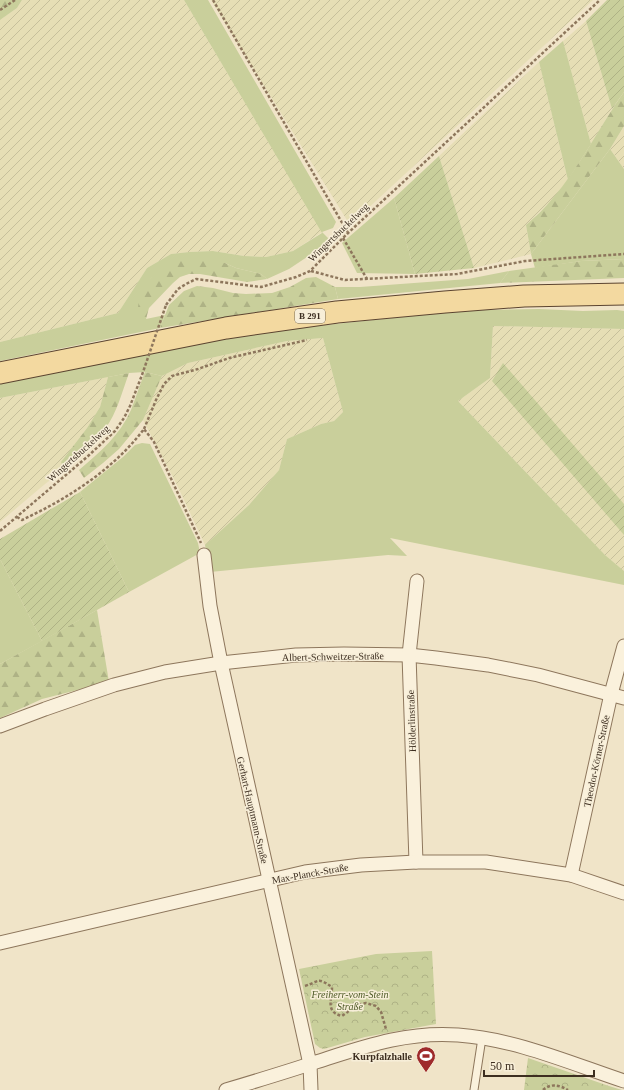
<svg xmlns="http://www.w3.org/2000/svg" width="624" height="1090" font-family="'Times New Roman',serif">
<style>
.farmland{fill:url(#farmland-furrows)}
.grass{fill:#c9cf9b}
.forest{fill:url(#forest-firs)}
.park{fill:url(#park-crowns)}
.garden{fill:url(#garden-furrows)}
.lines{fill:none;stroke-linecap:round;stroke-linejoin:round}
.lane-casing{stroke:#8d765c;stroke-width:9}
.street-casing{stroke:#8d765c;stroke-width:15}
.primary-casing{stroke:#5b4430;stroke-width:23}
.path{stroke:#8d765c;stroke-width:2.5;stroke-dasharray:3 2;stroke-linecap:butt}
.lane{stroke:#faf1dc;stroke-width:7}
.street{stroke:#faf1dc;stroke-width:13}
.primary{stroke:#f3d9a0;stroke-width:21}
.path-bridge{stroke:#8d765c;stroke-width:2.5;stroke-dasharray:3 2;stroke-linecap:butt}
.labels{text-anchor:middle;stroke-width:3;stroke-linejoin:round;paint-order:stroke}
.shield{fill:#f7eed8;stroke:#756857;stroke-width:1}
.shield-label{font-size:9px;font-weight:bold;fill:#3d2e20}
.street-label{font-size:10px;fill:#3d2e20;stroke:#f7eed8}
.park-label{font-size:10px;font-style:italic;fill:#4d5a26;stroke:#f7eed8}
.poi-label{font-size:10px;font-weight:bold;fill:#3d2e20;stroke:#f7eed8;text-anchor:end}
</style>
<defs>
<pattern id="farmland-furrows" width="10" height="10" patternUnits="userSpaceOnUse"><rect width="10" height="10" fill="#e6deb5"/><path d="M-1 1l2-2M0 10L10 0M9 11l2-2" fill="none" stroke="#c6bf9b"/></pattern>
<pattern id="forest-firs" width="22" height="20" patternUnits="userSpaceOnUse"><rect width="22" height="20" fill="#c9cf9b"/><path d="M5 1l3.5 6h-7zM16 11l3.5 6h-7z" fill="#aeb285"/></pattern>
<pattern id="park-crowns" width="20" height="18" patternUnits="userSpaceOnUse"><rect width="20" height="18" fill="#c9cf9b"/><path d="M2 6a3 3 0 1 1 6 0M12 15a3 3 0 1 1 6 0" fill="none" stroke="#aeb285"/></pattern>
<pattern id="garden-furrows" width="10" height="10" patternUnits="userSpaceOnUse"><rect width="10" height="10" fill="#c9cf9b"/><path d="M-1 1l2-2M0 10L10 0M9 11l2-2" fill="none" stroke="#aeb285"/></pattern>
</defs>
<rect width="100%" height="100%" fill="#f0e4c8"/>
<g class="farmland">
<polygon points="22,0 184,0 322,232 293,251 266,257 244,256 213,251 189,252 171,254 147,268 118,313 0,342 0,20 17,8"/>
<polygon points="211,0 593,0 350,225"/>
<polygon points="586,21 612,109 591,144 563,41"/>
<polygon points="539,62 568,180 552,200 526,225 531,254 474,268 439,156"/>
<polygon points="624,126 624,169 610,149"/>
<polygon points="493,326 624,329 624,571 605,555 458,401 490,378"/>
<polygon points="323,338 343,412 334,421 321,424 287,439 279,470 249,505 205,545 177,485 143,420 162,376 188,363 287,341"/>
<polygon points="108,377 100,407 87,428 62,461 64,468 0,522 0,398"/>
</g>
<g class="grass">
<polygon points="184,0 208,0 336,222 333,228 322,232 330,240 316,251 289,269 267,279 261,274 236,268 225,263 151,278 146,319 165,315 160,328 0,361 0,342 118,313 147,268 171,254 189,252 213,251 244,256 266,257 293,251 322,233"/>
<polygon points="563,41 591,144 568,180 539,62"/>
<polygon points="610,149 624,169 624,259 581,261 535,268 531,254"/>
<polygon points="394,198 415,274 357,273 342,243"/>
<polygon points="509,271 500,283 338,299 335,287 360,287 468,279"/>
<polygon points="539,309 583,311 617,310 624,311 624,329 493,326 490,378 458,401 605,555 624,571 624,585 390,538 407,556 388,555 210,572 205,545 249,505 279,470 287,439 321,424 334,421 343,412 323,338 287,341 188,363 162,376 145,372 129,373 0,398 0,384 152,351 287,329 431,314 484,310"/>
<polygon points="142,443 150,444 198,543 200,553 129,592 80,492 123,457 135,445"/>
<polygon points="0,559 42,641 0,664"/>
</g>
<g class="forest">
<polygon points="0,0 22,0 17,8 0,20"/>
<path d="M624,92V126L610,149L531,254L526,225C535,217 545,208 552,199C580,167 599,127 624,92Z"/>
<polygon points="195,259 225,263 236,268 261,274 267,279 247,282 200,274 189,274 180,277 173,283 149,308 146,319 136,320 140,294 151,278 163,268 178,260"/>
<polygon points="624,259 624,278 500,283 509,271 581,261"/>
<polygon points="316,277 335,287 338,299 160,328 169,305 184,291 197,286 213,288 233,293 246,294 272,293 290,287 306,278"/>
<path d="M145,372L162,376L143,420L119,449L103,463L84,478L79,470C100,452 120,435 131,410C136,397 140,384 145,372Z"/>
<path d="M129,373C122,392 117,413 105,429C95,442 76,457 64,468L61,462L87,428L100,407L108,377Z"/>
<polygon points="97,610 109,682 42,699 0,718 0,664"/>
</g>
<g class="park">
<polygon points="432,951 436,1024 365,1037 324,1049 320,1048 315,1044 299,969 376,954"/>
<polygon points="528,1058 609,1086 622,1090 524,1090"/>
</g>
<g class="garden">
<polygon points="607,0 624,0 624,92 612,109 586,21"/>
<polygon points="439,156 474,268 415,274 394,198"/>
<polygon points="503,363 624,504 624,535 492,381"/>
<polygon points="80,492 129,592 42,641 0,559 0,539"/>
</g>
<g class="lines">
<g class="lane-casing">
<polyline id="lane" points="474,1090 482,1038"/>
</g>
<g class="street-casing">
<g id="street">
<polyline points="204,555 210,606 221,663 310,1064 311,1090"/>
<polyline points="0,726 45,709 114,685 165,672 221,663 296,655 344,654 409,655 436,658 488,665 538,675 624,698"/>
<polyline points="416,862 409,655 417,581"/>
<polyline points="571,875 611,694 624,646"/>
<polyline points="0,943 305,872 361,865 416,862 486,862 571,875 624,893"/>
<path d="M226,1090C256,1081 286,1072 316,1062C363,1047 407,1031 458,1035C515,1039 570,1063 624,1081"/>
</g>
</g>
<g class="primary-casing">
<polyline id="primary" points="0,373 226,328 337,312 445,302 524,296 624,294"/>
</g>
<g class="path">
<polyline points="213,0 348,233"/>
<polyline points="0,10 15,0"/>
<polyline points="343,238 367,279"/>
<polyline points="311,271 345,280 457,274 525,261 624,254"/>
<polyline points="166,305 178,289 186,284 196,279 261,287 296,277 310,271 348,233 600,0"/>
<polyline points="144,429 156,400 164,384 172,376 198,369 229,358 307,340"/>
<path d="M17,517L22,520C67,499 113,470 144,429L154,442L201,543"/>
<polyline points="0,531 87,457 115,431 124,418 130,406 142,375"/>
<path d="M305,986C320,981 317,977 332,987C332,1000 325,1012 342,1016L357,1005L366,1003L376,1006L381,1012L386,1029"/>
<path d="M543,1090C551,1083 559,1085 568,1090"/>
</g>
<use href="#lane" class="lane"/>
<use href="#street" class="street"/>
<use href="#primary" class="primary"/>
<polyline class="path-bridge" points="142,375 166,305"/>
</g>
<defs>
<g id="stadium-pin" transform="scale(1)"><path d="M0 17L-7.5 6A9.5 9.5 0 1 1 7.5 6Z" fill="#9e2a2b" stroke="#f7eed8"/><path d="M0-5a6.5 5 0 1 0 0 10a6.5 5 0 1 0 0-10ZM-3.5-1.8h7v3.6h-7Z" fill="#fff"/></g>
</defs>
<g fill-rule="evenodd">
<use href="#stadium-pin" x="426" y="1056"/>
</g>
<g class="labels">
<rect class="shield" x="295" y="309" width="30" height="14" rx="3"/>
<g class="shield-label">
<text x="310" y="319">B 291</text>
</g>
<g class="street-label">
<text transform="translate(338 232) rotate(-44)" y="4">Wingertsbuckelweg</text>
<text transform="translate(78 453) rotate(-42)" y="4">Wingertsbuckelweg</text>
<text transform="translate(333 656) rotate(-1)" y="4">Albert-Schweitzer-Straße</text>
<text transform="translate(411 721) rotate(-92)" y="4">Hölderlinstraße</text>
<text transform="translate(596 761) rotate(-78)" y="4">Theodor-Körner-Straße</text>
<text transform="translate(253 810) rotate(77)" y="4">Gerhart-Hauptmann-Straße</text>
<text transform="translate(310 873) rotate(-10)" y="4">Max-Planck-Straße</text>
</g>
<g class="park-label">
<text x="350" y="998">Freiherr-vom-Stein<tspan x="350" dy="12">Straße</tspan></text>
</g>
<g class="poi-label">
<text x="412" y="1060">Kurpfalzhalle</text>
</g>
</g>
<path d="M484 1070v6h110v-6" fill="none" stroke="#3d2e20" stroke-width="2"/>
<text x="490" y="1070" font-size="12" fill="#3d2e20" stroke="#f7eed8" stroke-width="3" paint-order="stroke">50 m</text>
</svg>
